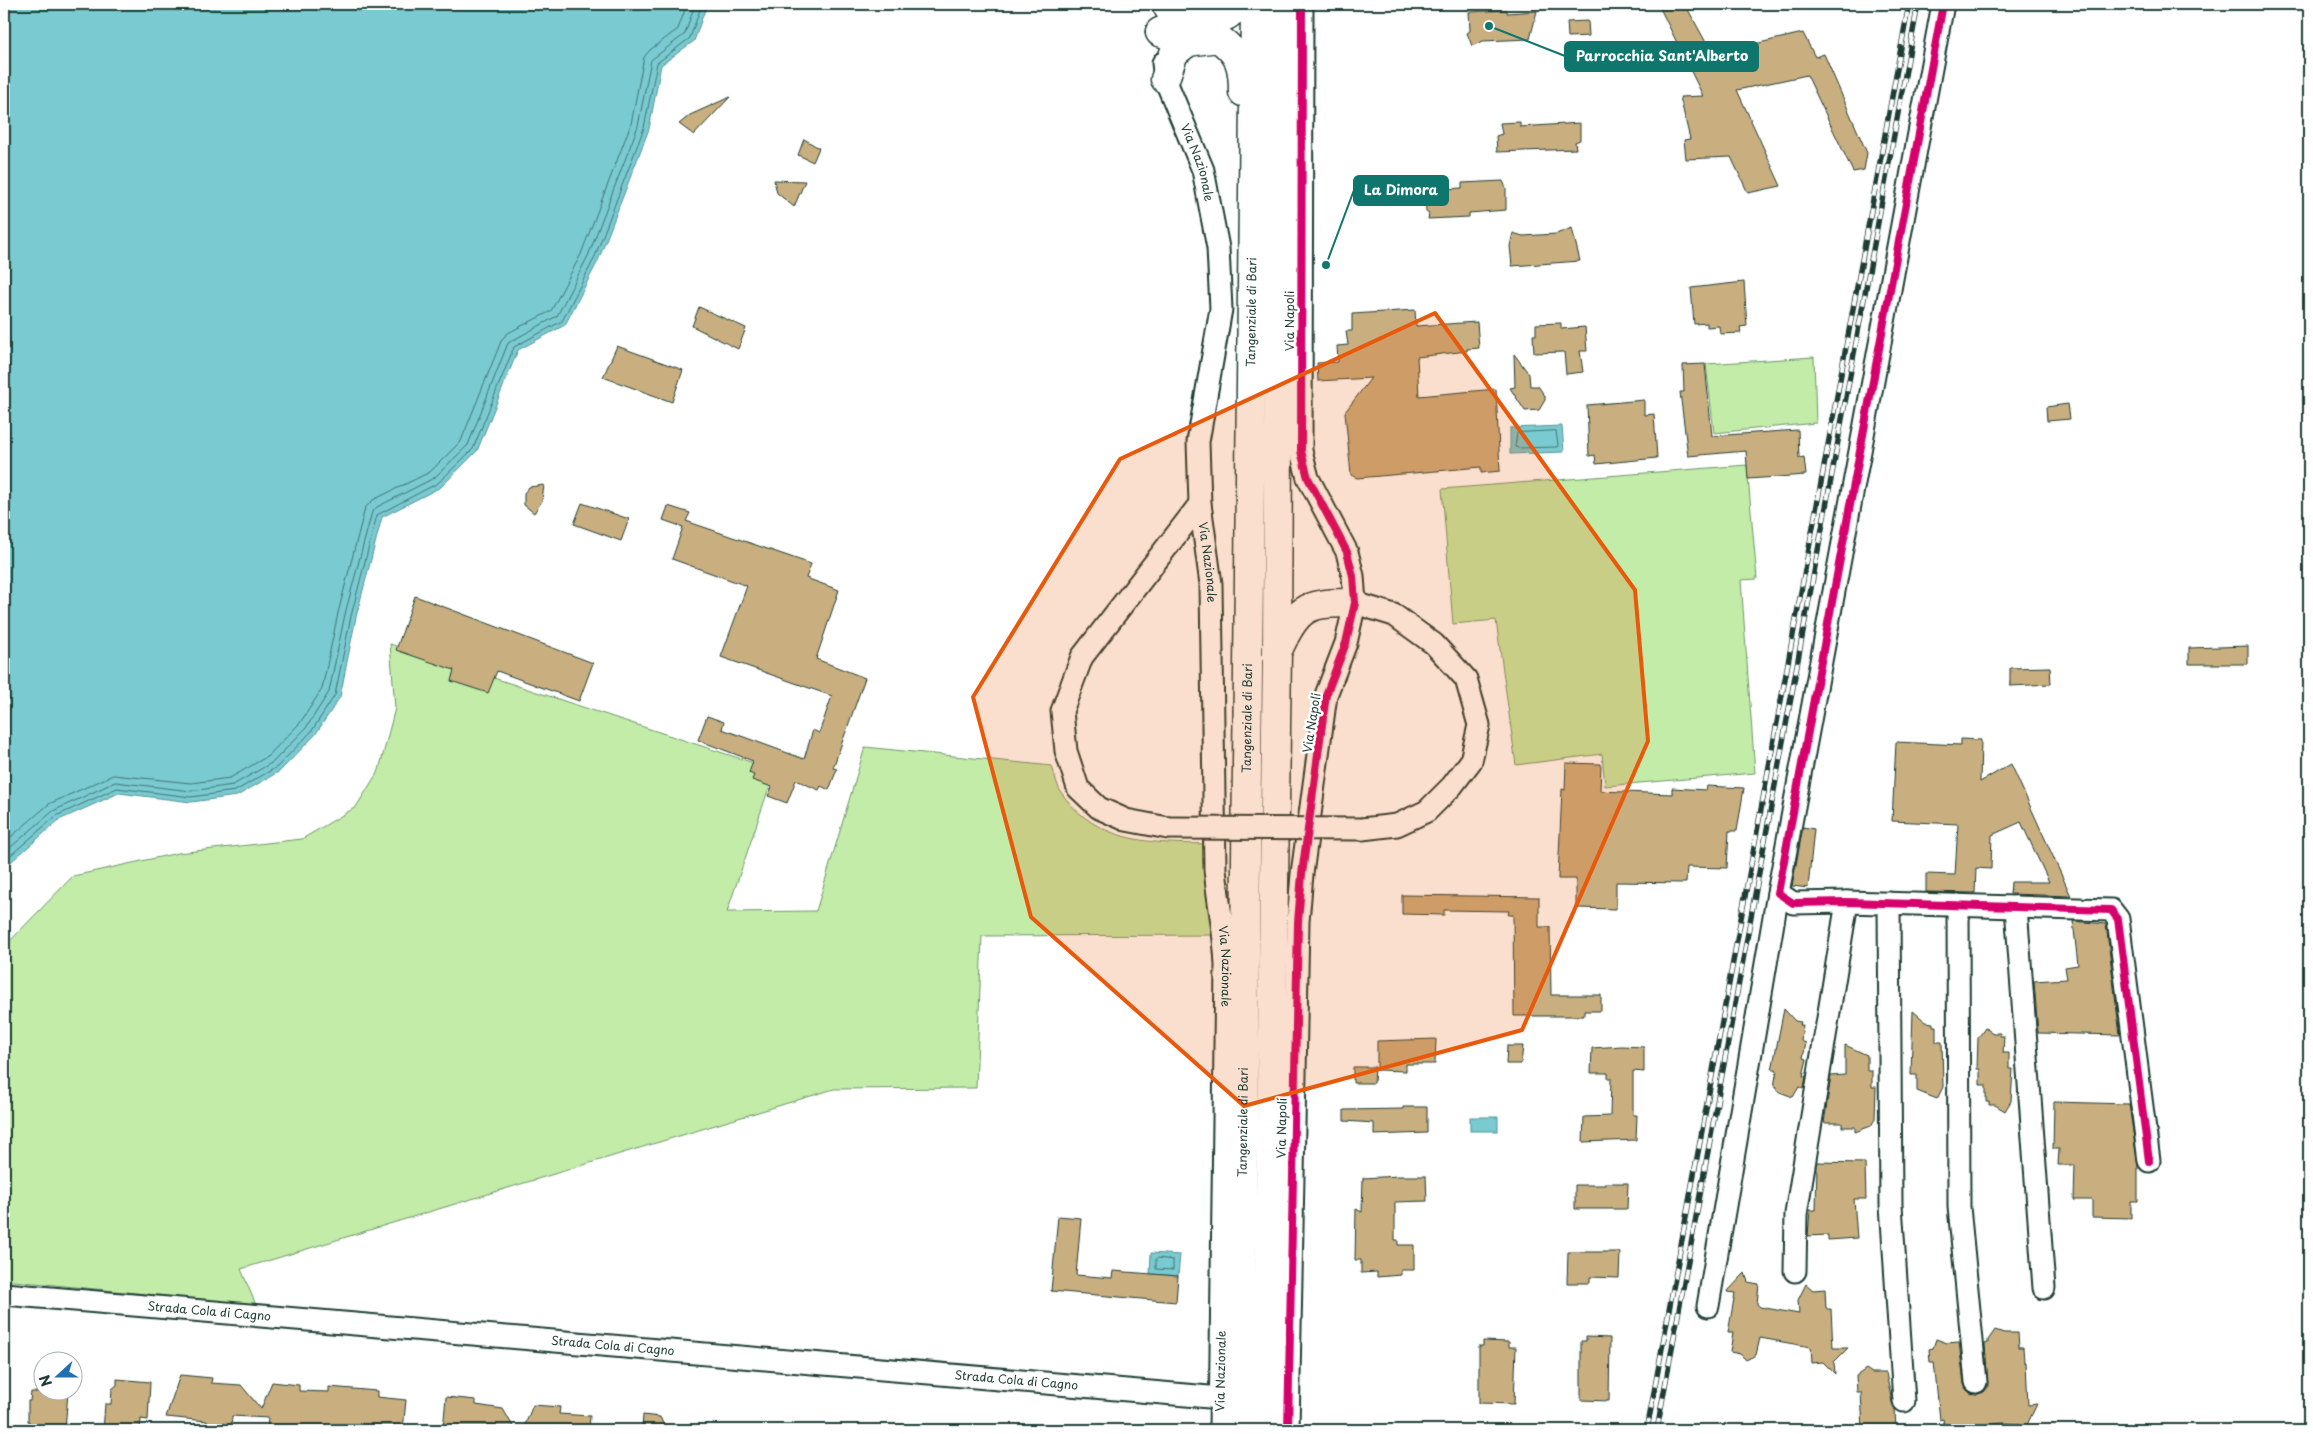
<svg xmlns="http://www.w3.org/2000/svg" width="2313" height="1434" font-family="'Playpen Sans',sans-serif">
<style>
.green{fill:#c2eca7;stroke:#70946e}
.water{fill:#79cad1;stroke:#559292}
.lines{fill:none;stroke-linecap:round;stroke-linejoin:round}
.shore{stroke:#437573;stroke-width:1}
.building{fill:#c9ae7f;stroke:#1f3d34}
.minor-casing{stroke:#1f3d34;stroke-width:25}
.highway-casing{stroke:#1f3d34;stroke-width:31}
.minor{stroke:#fff;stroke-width:21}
.highway{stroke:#fff;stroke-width:28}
.rail-casing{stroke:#1f3d34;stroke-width:5.5}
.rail{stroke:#fff;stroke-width:4;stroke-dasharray:11;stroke-linecap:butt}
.minor-bridge-casing{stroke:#1f3d34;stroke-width:25;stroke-linecap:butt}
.minor-bridge{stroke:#fff;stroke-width:21}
.cycleway-casing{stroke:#fff;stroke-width:11}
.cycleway{stroke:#d6006c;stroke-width:8}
.marked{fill:#e8590c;fill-opacity:0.2;stroke:#e8590c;stroke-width:4;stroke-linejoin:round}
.labels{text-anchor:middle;stroke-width:5;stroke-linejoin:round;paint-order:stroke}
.street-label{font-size:12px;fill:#1f3d34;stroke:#fff}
.leader{fill:none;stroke:#0f766e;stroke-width:2}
.callout-dot{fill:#0f766e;stroke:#fff;stroke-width:2}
.callout{fill:#0f766e;stroke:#0f766e;stroke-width:2}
.callout-label{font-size:14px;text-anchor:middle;font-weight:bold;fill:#fff}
</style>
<rect width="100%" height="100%" fill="#fff"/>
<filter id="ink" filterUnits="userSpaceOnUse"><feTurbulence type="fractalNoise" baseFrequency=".02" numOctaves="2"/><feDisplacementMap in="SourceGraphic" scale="10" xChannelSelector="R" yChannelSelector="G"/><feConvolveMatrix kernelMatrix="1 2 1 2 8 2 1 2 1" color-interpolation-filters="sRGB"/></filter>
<g filter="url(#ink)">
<g class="green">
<polygon points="1814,357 1816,423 1714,433 1706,364"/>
<polygon points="1747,465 1757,579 1741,580 1755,773 1605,786 1602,754 1516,765 1496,620 1453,624 1442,489"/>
<path d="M390,644L775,770L727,912L816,911L865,747L1052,766C1055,775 1057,788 1063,795C1102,848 1163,843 1222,844L1223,935L982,936L976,1088L834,1089L241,1269L256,1305L4,1280V947L73,876L178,853L302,839L356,807L379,770L395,708Z"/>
</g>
<g class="water">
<polygon points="4,4 707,4 694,41 661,65 649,129 598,261 565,325 518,350 477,451 441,487 382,517 356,617 340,697 315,735 280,771 237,796 191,802 119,793 59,820 4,868"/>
<polygon points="1562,426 1564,452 1510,454 1510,428"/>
<rect x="1470" y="1117" width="28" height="14"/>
<polygon points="1151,1253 1180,1255 1178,1276 1150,1274"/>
</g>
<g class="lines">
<g class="shore">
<polygon points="1556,431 1558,445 1557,447 1518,448 1515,447 1517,433"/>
<polyline points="4,843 49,804 113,775 191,783 230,778 268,756 300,723 322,689 338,613 365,508 373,500 430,472 461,441 502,339 508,333 551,311 581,254 631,124 644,57 650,50 678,29 687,4"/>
<polyline points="4,853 53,811 115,782 191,791 233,785 273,762 306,728 329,692 345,614 372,512 377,507 434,478 468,445 508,343 557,316 588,256 638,126 651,60 685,34 695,4"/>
<polyline points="4,861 56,816 117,788 191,797 235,791 277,767 311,732 335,695 351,616 377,515 438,483 473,449 514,347 562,321 594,259 644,128 657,63 690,38 702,4"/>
<polygon points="1158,1258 1173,1260 1173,1270 1156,1269 1156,1260"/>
</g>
</g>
<g class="building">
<polygon points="1658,4 1685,4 1709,48 1723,46 1724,51 1803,33 1815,57 1824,54 1867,153 1864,170 1853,172 1807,75 1737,90 1781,186 1748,193 1731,157 1686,159 1684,140 1690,139 1680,97 1703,96"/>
<polygon points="1507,10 1507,13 1537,11 1530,39 1483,41 1472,46 1467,33 1470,31 1469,12"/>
<polygon points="1588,21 1589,36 1568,37 1567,22"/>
<polygon points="730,97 694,135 679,124 690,115"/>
<polygon points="1520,122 1520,127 1580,123 1580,140 1575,142 1576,149 1497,152 1496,136 1502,134 1500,123"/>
<polygon points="804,139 819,148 813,162 798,155"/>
<polygon points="774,180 805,181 794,207 777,193"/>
<polygon points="1503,181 1506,188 1506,210 1469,213 1469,217 1428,219 1429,214 1426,212 1425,190 1462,188 1462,183"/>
<polygon points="1572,228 1580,261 1512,266 1510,246 1513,233 1523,236 1556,234"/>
<polygon points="1744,282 1747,326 1740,327 1741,333 1720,334 1719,326 1707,327 1707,323 1694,324 1691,288"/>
<polygon points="699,307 746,328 738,349 692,326"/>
<polygon points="1415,310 1416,326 1477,322 1479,348 1467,349 1467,351 1417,357 1419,396 1496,389 1500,471 1481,473 1481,467 1357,478 1351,475 1345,412 1371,378 1318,381 1317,363 1338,362 1337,346 1348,345 1346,331 1352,331 1352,314"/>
<polygon points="1561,323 1561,329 1585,327 1587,351 1580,351 1583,372 1566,374 1564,352 1534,353 1533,335 1536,335 1536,324"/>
<polygon points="617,346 683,370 672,402 603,377"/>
<polygon points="1514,354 1529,374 1530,386 1538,386 1545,396 1545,400 1539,410 1525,411 1510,388 1515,387"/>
<polygon points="1705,364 1712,436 1798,430 1799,458 1804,457 1806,475 1748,479 1746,451 1688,456 1680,392 1684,392 1683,365"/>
<polygon points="1644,400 1644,415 1654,414 1657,458 1596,464 1595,455 1589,456 1587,405"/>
<polygon points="2068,404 2070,419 2047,421 2046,407"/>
<polygon points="544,485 542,501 534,513 524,505 524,493 529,487"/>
<polygon points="582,503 629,519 621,541 574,524"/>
<polygon points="668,506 690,513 686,521 811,564 806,578 839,590 816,659 865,678 833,768 837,769 829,790 821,786 819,790 796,780 787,803 768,796 772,787 752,780 754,775 749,773 753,761 698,740 707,716 724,722 722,729 804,759 813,730 819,733 832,696 721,657 747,586 672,559 683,527 663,520"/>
<polygon points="415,596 593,663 579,701 497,671 488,693 451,681 454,670 396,650"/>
<polygon points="2248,646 2248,664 2189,664 2189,648"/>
<polygon points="2050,667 2051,684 2010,686 2010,668"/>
<polygon points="1961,739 1981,740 1980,782 2011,764 2071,896 2010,894 2011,882 2049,882 2021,822 1992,835 1991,869 1976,868 1975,893 1926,892 1926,874 1955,875 1958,824 1892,821 1896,742 1961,745"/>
<polygon points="1566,763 1601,764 1600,791 1672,794 1672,788 1706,790 1707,786 1744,788 1737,831 1729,831 1727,868 1687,867 1686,883 1616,882 1616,909 1576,908 1576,879 1558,879 1562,789 1565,790"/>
<polygon points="1803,827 1814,829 1808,888 1792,886"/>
<polygon points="1402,895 1539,897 1539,927 1550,927 1551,995 1601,995 1601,1011 1584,1011 1584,1016 1514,1016 1513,915 1508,915 1509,911 1444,910 1444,915 1402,914"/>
<polygon points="2073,921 2106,924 2120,1035 2038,1033 2034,981 2067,979 2065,967 2078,965"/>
<polygon points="1784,1009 1795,1021 1801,1022 1800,1025 1803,1025 1801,1041 1806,1043 1803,1058 1807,1059 1803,1076 1806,1076 1804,1088 1799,1087 1793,1097 1777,1091 1777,1087 1774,1086 1777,1070 1772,1070"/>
<polygon points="1913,1011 1926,1022 1933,1023 1933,1026 1936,1026 1936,1042 1942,1042 1943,1087 1937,1099 1917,1091 1917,1075 1911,1075"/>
<polygon points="1985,1028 1993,1033 2000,1033 2000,1036 2004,1036 2003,1053 2009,1053 2009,1069 2013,1069 2011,1101 2005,1111 1995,1105 1989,1105 1989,1102 1986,1102 1986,1085 1980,1085 1980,1069 1977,1069 1978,1038"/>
<polygon points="1436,1039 1435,1064 1406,1064 1406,1071 1377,1070 1377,1041"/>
<polygon points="1845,1045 1867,1055 1867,1071 1872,1071 1872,1087 1876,1087 1875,1119 1871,1126 1855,1132 1855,1127 1842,1127 1842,1123 1824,1123 1831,1076 1845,1075"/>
<polygon points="1507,1046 1523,1046 1521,1064 1506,1064"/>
<polygon points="1622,1046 1644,1047 1644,1072 1633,1071 1633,1115 1637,1115 1636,1140 1583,1142 1584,1117 1610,1116 1611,1078 1608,1078 1608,1073 1591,1073 1592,1048"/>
<polygon points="1353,1067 1375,1067 1374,1083 1353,1083"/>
<polygon points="2054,1102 2129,1104 2138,1166 2138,1201 2131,1201 2131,1218 2092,1217 2092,1200 2074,1200 2075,1165 2058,1165 2059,1149 2053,1149"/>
<polygon points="1403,1107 1427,1107 1427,1133 1374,1135 1374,1123 1344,1121 1344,1110 1403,1109"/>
<polygon points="1817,1162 1865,1163 1866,1199 1854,1199 1857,1238 1828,1240 1828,1235 1808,1236 1810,1210 1816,1210"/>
<polygon points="1399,1176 1426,1176 1427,1201 1395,1202 1395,1240 1398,1240 1398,1245 1414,1245 1414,1270 1401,1270 1401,1275 1377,1277 1377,1272 1361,1273 1361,1260 1355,1260 1356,1209 1362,1212 1363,1178"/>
<polygon points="1605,1183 1628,1183 1627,1209 1575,1209 1575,1185 1605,1185"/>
<polygon points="1058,1216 1081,1218 1076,1275 1112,1278 1113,1271 1178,1276 1176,1302 1051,1291"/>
<polygon points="1568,1252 1620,1252 1619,1278 1590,1277 1590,1283 1567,1283"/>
<polygon points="1745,1273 1748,1282 1759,1284 1757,1304 1760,1307 1799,1314 1798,1300 1806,1284 1813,1290 1825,1289 1826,1309 1831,1309 1833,1348 1848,1348 1834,1362 1835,1374 1823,1362 1812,1363 1811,1347 1760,1338 1756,1355 1746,1360 1740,1354 1730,1352 1733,1333 1728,1333 1735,1293 1727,1292"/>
<polygon points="1995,1330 2004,1333 2018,1333 2019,1347 2023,1347 2024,1362 2026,1362 2028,1405 2037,1404 2025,1429 2020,1424 2003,1423 1971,1427 1971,1430 1945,1430 1943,1419 1940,1420 1934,1362 1930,1362 1929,1349 1933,1348 1936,1339 1947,1343 1959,1342 1964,1384 1970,1393 1978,1394 1984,1392 1988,1387 1985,1344 1988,1343 1988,1340"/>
<polygon points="1586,1337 1610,1338 1609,1401 1581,1400 1581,1341 1586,1341"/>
<polygon points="1483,1341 1509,1342 1509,1347 1516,1347 1514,1404 1479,1403 1479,1346 1483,1346"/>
<polygon points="1866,1369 1872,1373 1886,1373 1892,1402 1895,1409 1896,1430 1863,1430 1861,1392 1857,1392 1856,1376"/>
<polygon points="180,1375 212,1378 211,1383 241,1385 261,1409 272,1382 299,1385 299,1391 329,1392 329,1387 377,1391 377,1397 406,1400 403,1430 356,1430 325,1427 325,1430 286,1430 267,1428 268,1418 232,1416 231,1429 206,1428 207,1421 166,1417"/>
<polygon points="117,1379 150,1382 148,1420 141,1419 140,1430 103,1430 105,1404 111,1404 112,1389 117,1385"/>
<polygon points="31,1392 68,1392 65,1430 31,1430 32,1424 28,1421 28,1401 30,1401"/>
<polygon points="446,1397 476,1400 476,1405 503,1409 515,1430 443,1430"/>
<polygon points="533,1405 560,1407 559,1414 590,1416 589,1430 523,1430"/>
<polygon points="643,1415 660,1417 666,1430 642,1430"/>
</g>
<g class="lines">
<g class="minor-casing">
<g id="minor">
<polyline points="1943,4 1778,893 1793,903 1847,902 2111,910 2118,919 2149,1161"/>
<path id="s1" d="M1163,63L1165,79L1203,170L1218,248L1221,309L1198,442L1200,504L1211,584L1215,869C1218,902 1225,934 1226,966L1220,1430"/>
<polyline points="1355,603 1394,615 1434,644 1466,679 1479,725 1471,761 1452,786 1427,811 1397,825 1362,829"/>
<polyline points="1168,828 1126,820 1099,808 1078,788 1066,751 1062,711 1082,657 1200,504"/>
<polyline points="1889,903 1891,1205 1904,1401"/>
<polyline points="1958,905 1959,1207 1976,1382"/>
<polyline points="2016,907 2044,1288"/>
<polyline points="1795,1271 1796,1214 1847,902"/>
<path id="s2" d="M4,1294L1221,1398"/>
<polyline points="1708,1306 1778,893"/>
<polyline points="1288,1430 1298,922 1302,874 1326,695 1346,643 1355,603 1353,576 1347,552 1308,478 1301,451 1302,4"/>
</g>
</g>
<g class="highway-casing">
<g id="highway">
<polyline points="1166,4 1172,14 1188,22"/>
<path d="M1160,32L1188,42L1218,38C1240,54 1243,65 1243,92"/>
<path d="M1160,32C1168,29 1177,25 1187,23C1204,18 1228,25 1237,4"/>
<polyline points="1165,79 1174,53 1188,42"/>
<path d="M1279,648C1299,604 1309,603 1355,603"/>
<path id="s3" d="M1240,1430L1255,4"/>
<polyline points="1267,1430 1277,651 1280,4"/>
</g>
</g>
<use href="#minor" class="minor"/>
<use href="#highway" class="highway"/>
<g class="rail-casing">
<g id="rail">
<polyline points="1647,1430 1909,4"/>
<polyline points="1657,1430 1918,4"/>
</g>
</g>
<use href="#rail" class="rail"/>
<g class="minor-bridge-casing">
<polyline id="minor-bridge" points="1168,828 1362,829"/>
</g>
<use href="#minor-bridge" class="minor-bridge"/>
<g class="cycleway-casing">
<g id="cycleway">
<polyline points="1943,4 1778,893 1793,903 1847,902 2111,910 2118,919 2149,1161"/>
<polyline points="1288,1430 1298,922 1302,874 1326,695 1346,643 1355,603 1353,576 1347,552 1308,478 1301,451 1302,4"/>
</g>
</g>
<use href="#cycleway" class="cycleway"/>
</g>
</g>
<path class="marked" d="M1435,313L1635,590L1648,741L1522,1030L1244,1106L1031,917L973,697L1120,459Z"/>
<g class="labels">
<g class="street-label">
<text dy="4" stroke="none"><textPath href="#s1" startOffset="106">Via Nazionale</textPath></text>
<text dy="4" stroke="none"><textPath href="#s3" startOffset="1118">Tangenziale di Bari</textPath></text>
<text transform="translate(1290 321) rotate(-90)" y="4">Via Napoli</text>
<text dy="4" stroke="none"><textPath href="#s1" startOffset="511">Via Nazionale</textPath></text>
<text dy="4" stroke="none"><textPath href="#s3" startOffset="712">Tangenziale di Bari</textPath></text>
<text transform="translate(1312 723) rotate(-81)" y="4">Via Napoli</text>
<text dy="4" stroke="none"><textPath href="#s1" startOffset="916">Via Nazionale</textPath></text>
<text dy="4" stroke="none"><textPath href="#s3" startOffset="308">Tangenziale di Bari</textPath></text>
<text transform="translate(1282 1128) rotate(-89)" y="4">Via Napoli</text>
<text dy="4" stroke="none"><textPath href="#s2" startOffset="206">Strada Cola di Cagno</textPath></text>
<text dy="4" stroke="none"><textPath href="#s2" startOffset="611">Strada Cola di Cagno</textPath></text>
<text transform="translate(1221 1371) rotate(-89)" y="4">Via Nazionale</text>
<text dy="4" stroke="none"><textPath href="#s2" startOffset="1016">Strada Cola di Cagno</textPath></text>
</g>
</g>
<path class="leader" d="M1489 26L1565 56M1326 265L1354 190"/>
<g class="callout-dot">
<circle cx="1489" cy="26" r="5"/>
<circle cx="1326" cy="265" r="5"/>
</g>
<g class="callout">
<rect x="1565" y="42" width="193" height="29" rx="5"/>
<rect x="1354" y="176" width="94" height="29" rx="5"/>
</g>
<g class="callout-label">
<text x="1662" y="61">Parrocchia Sant'Alberto</text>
<text x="1401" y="195">La Dimora</text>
</g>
<rect width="2313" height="1434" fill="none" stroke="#fff" stroke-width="20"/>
<rect x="10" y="10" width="2293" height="1414" fill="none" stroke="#1f3d34" stroke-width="2" filter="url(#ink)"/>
<g transform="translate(58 1376) rotate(249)"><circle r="24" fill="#ffffff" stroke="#a5b1ae"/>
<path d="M0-4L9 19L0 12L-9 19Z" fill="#1f6fb2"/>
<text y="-8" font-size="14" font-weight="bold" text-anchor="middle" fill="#1f3d34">N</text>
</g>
</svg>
